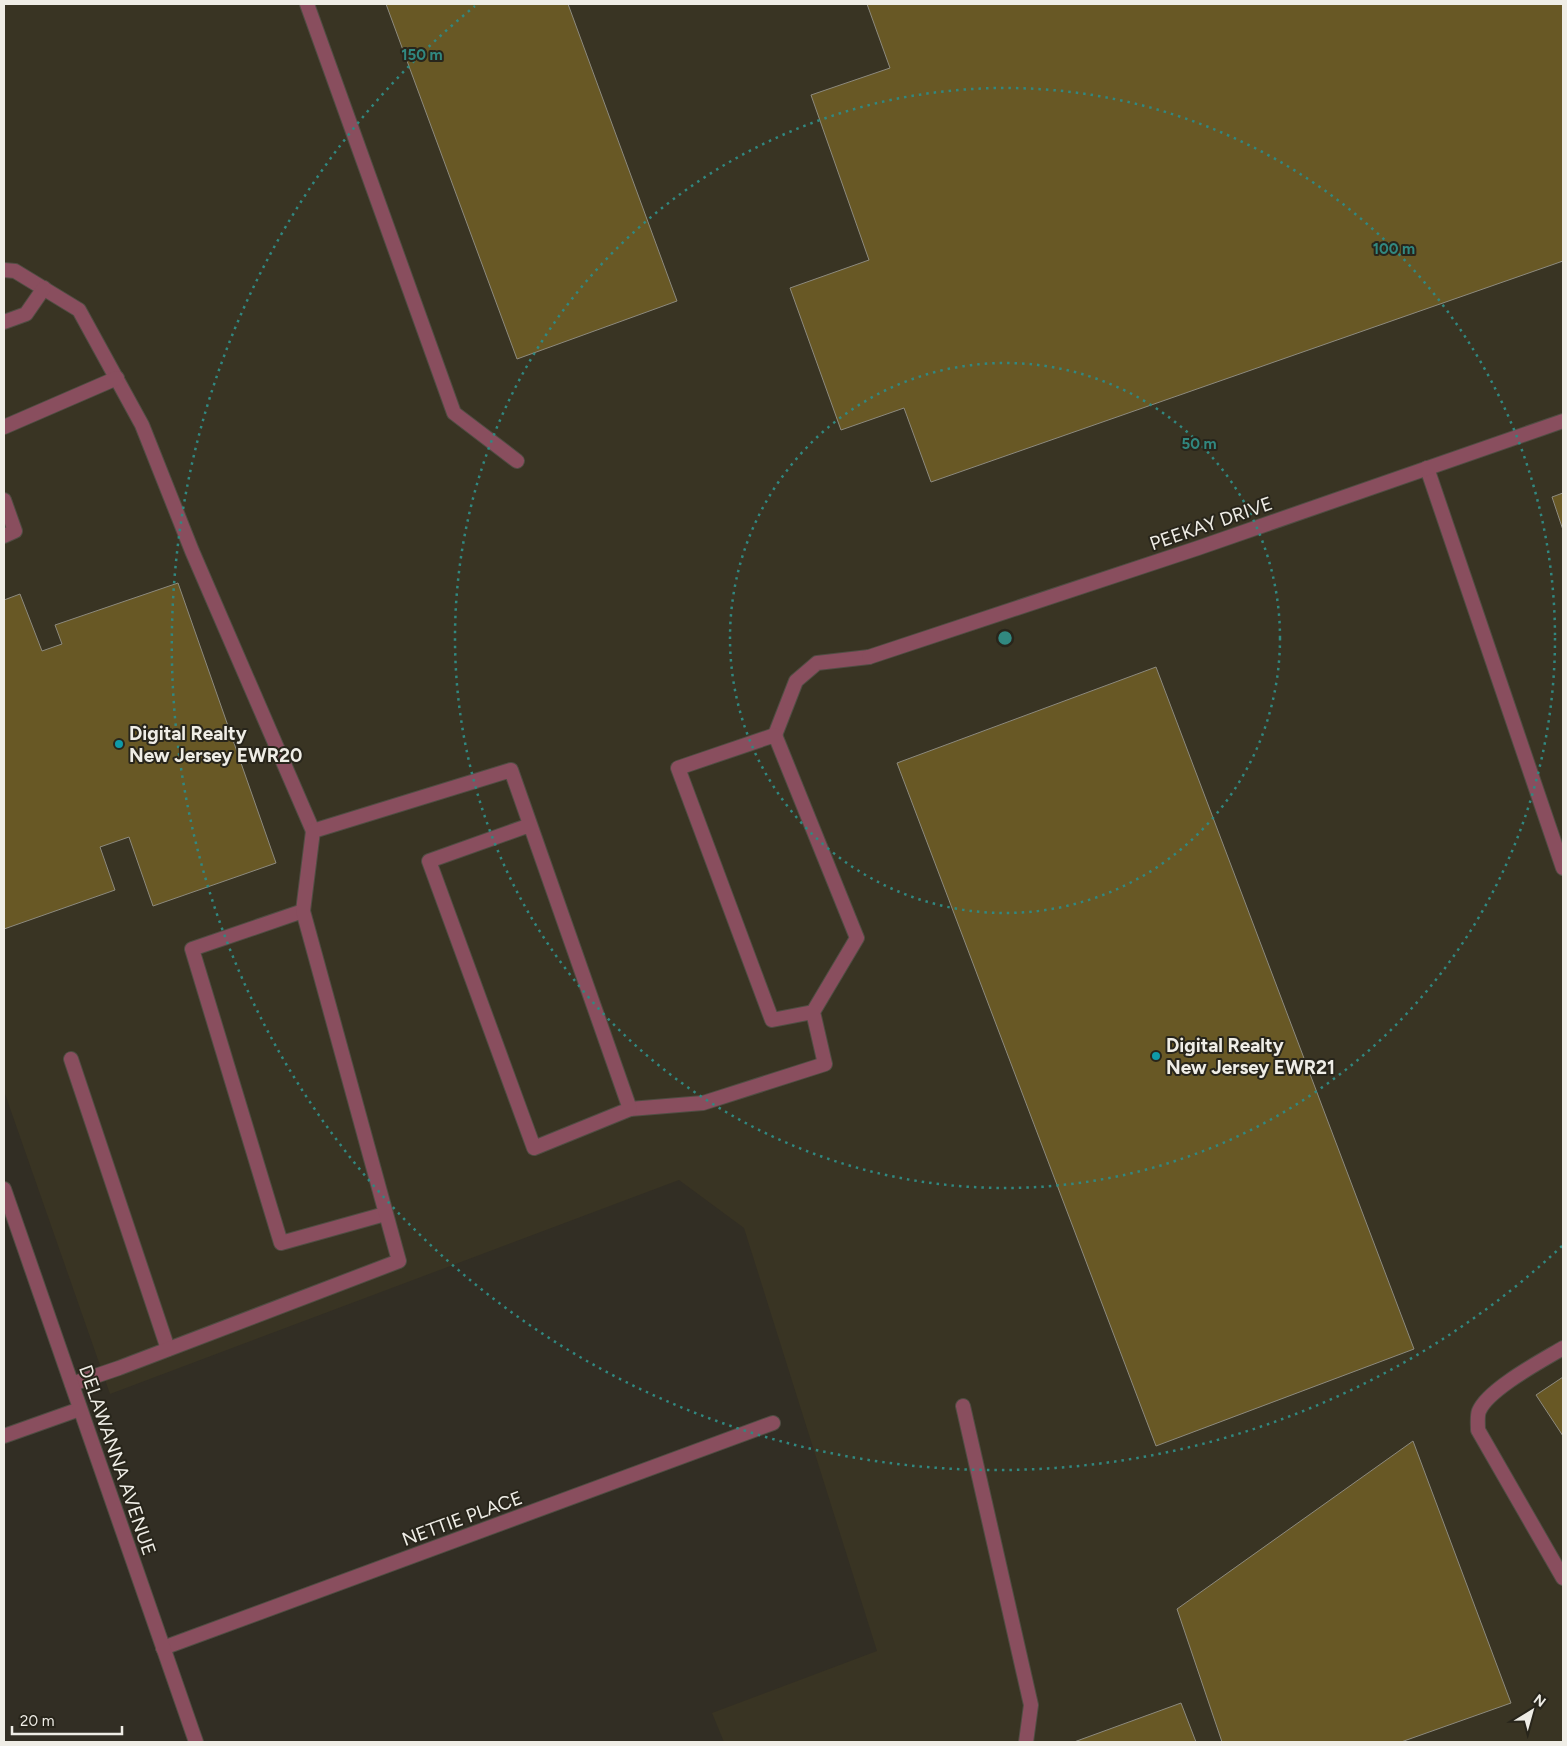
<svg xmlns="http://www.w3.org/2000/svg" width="1567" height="1746" font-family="Figtree,sans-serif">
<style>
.built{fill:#393423}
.building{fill:#685825;stroke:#8d8a7e}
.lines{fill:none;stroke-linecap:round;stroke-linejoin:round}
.service-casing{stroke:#504d43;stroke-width:16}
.minor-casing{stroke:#504d43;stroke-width:16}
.tertiary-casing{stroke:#504d43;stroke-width:16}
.service{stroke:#894e5e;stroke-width:14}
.minor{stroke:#894e5e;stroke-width:14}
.tertiary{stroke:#894e5e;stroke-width:14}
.ring{fill:none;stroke:#318880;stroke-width:2.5;stroke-dasharray:2.5 5}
.culture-dot{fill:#0f9aa8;stroke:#28251b;stroke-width:2}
.labels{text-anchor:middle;stroke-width:4;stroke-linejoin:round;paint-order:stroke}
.street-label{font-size:19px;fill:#efede6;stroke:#28251b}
.poi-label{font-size:19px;font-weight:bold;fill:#efede6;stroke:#28251b;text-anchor:start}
.centre{fill:#318880;stroke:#28251b;stroke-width:2.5}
.ring-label{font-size:15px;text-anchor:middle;font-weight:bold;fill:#318880;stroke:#28251b;stroke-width:4;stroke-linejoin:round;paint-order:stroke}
</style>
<rect width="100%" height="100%" fill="#322e24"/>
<polygon class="built" points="4,4 1563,4 1563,1742 724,1742 712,1713 877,1651 744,1228 679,1180 110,1394 4,1091"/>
<g class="building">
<polygon points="386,4 568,4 677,301 517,359"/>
<polygon points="867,4 1563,4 1563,261 931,482 904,408 841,430 790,288 869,260 811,95 890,68"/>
<polygon points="1563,493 1563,530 1552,497"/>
<polygon points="178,583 276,863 153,906 129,837 100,847 115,890 4,929 4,600 20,594 42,651 62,644 55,625"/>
<polygon points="1156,667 1414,1349 1156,1446 897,763"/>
<polygon points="1563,1377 1563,1436 1536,1395"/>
<polygon points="1413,1441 1511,1703 1401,1742 1222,1742 1177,1609"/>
<polygon points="1181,1703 1196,1742 1074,1742"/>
</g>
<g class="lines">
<g class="service-casing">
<g id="service">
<polyline points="307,4 454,413 517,461"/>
<polyline points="4,270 15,271 79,310 142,425 192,551 313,831"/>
<polyline points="4,322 26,314 44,288"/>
<polyline points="4,427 117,378"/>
<polyline points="1427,468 1563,868"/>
<polyline points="4,500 15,531 4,536"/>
<polyline points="775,735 796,681 817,663 869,657"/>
<polyline points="303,911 192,949 281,1243 385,1214"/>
<polyline points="71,1059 168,1349"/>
<polyline points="630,1109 703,1103 825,1064 813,1012 857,938 775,735 678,768 772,1020 813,1012"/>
<path d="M1563,1348C1543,1360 1488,1389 1479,1411C1477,1416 1478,1425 1478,1430L1563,1578"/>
<polyline points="72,1384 119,1368 399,1261 303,911 313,831 511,770 630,1109 534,1148 429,861 530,825"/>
<polyline points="963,1406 1031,1705 1026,1742"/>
</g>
</g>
<g class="minor-casing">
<g id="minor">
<polyline points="869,657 1198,548 1563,421"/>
<polyline points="4,1436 80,1409"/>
<polyline points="163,1648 773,1423"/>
</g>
</g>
<g class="tertiary-casing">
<polyline id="tertiary" points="4,1189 196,1742"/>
</g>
<use href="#service" class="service"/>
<use href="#minor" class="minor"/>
<use href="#tertiary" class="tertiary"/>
</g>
<g class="ring">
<circle cx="1005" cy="638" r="275"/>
<circle cx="1005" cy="638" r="550"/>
<path d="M1562 1246A825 825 0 1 1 475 6"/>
</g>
<g class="culture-dot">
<circle cx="119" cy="744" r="5"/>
<circle cx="1156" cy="1056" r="5"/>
</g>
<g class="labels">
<g class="street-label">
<text transform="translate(1211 523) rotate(-19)" y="7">PEEKAY DRIVE</text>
<text transform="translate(118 1460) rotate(71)" y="7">DELAWANNA AVENUE</text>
<text transform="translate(462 1518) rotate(-20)" y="7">NETTIE PLACE</text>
</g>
<g class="poi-label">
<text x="129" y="740">Digital Realty<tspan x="129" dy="22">New Jersey EWR20</tspan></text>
<text x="1166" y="1052">Digital Realty<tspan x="1166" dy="22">New Jersey EWR21</tspan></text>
</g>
</g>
<circle cx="1005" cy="638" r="8" class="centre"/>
<g class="ring-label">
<text x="422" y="60">150 m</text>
<text x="1394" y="254">100 m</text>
<text x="1199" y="449">50 m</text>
</g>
<rect width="1567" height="1746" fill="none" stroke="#efede6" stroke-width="10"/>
<g transform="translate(1532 1711) rotate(37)" stroke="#28251b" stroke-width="4" paint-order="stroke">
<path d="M0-4L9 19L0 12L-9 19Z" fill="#efede6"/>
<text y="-8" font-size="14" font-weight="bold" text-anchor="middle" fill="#efede6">N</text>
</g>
<path d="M12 1726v8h110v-8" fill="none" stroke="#efede6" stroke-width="2.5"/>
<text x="20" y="1726" font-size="15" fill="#efede6" stroke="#28251b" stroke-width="4" paint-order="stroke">20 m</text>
</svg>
